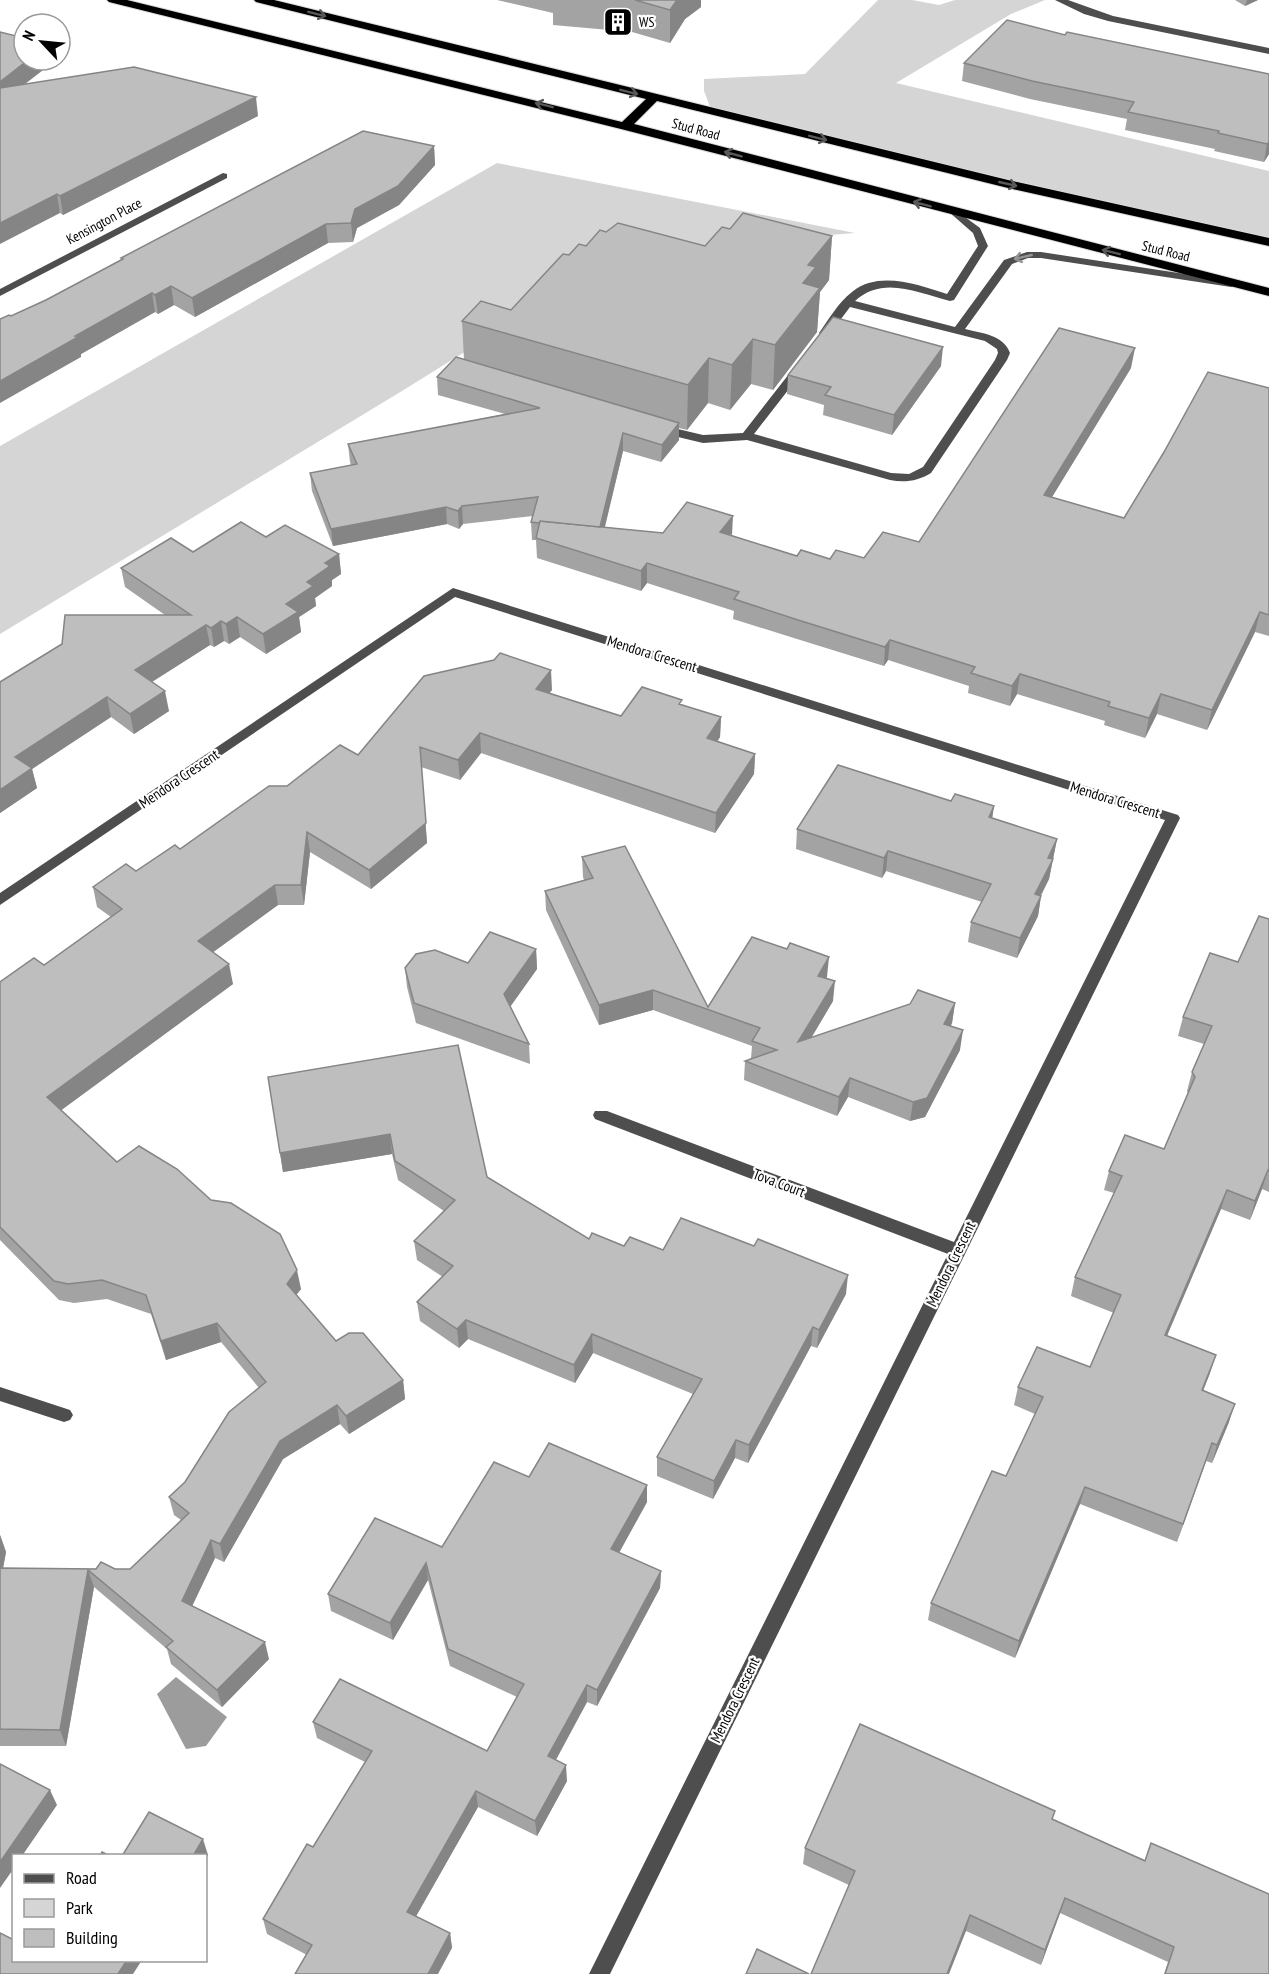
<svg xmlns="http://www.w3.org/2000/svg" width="1269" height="1974" font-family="'PT Sans Narrow',sans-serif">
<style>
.green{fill:#d5d5d5}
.water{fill:#9c9c9c}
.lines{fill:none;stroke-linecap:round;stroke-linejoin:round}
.highway-casing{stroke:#dbdbdb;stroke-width:2}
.minor{fill:#4e4e4e;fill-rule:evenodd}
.highway{fill:#000;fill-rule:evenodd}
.wall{fill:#a3a3a3}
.shaded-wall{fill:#858585}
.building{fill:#bebebe;stroke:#858585;stroke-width:1.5}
.oneway{stroke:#595959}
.oneway2{stroke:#959595}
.labels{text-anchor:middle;stroke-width:4.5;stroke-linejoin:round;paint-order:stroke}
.far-poi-label{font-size:14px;fill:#000;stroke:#fff;text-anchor:start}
.far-street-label{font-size:14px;fill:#000;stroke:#fff}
.street-label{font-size:15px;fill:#000;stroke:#fff}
</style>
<rect width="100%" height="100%" fill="#fff"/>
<g class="green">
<polygon points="878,0 912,0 939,5 955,0 1045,0 1011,14 896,83 1269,171 1269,242 712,112 704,91 704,79 805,74"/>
<polygon points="497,163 855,233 627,251 402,391 0,634 0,446"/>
</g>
<polygon class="water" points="176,1677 227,1717 206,1746 186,1749 157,1694"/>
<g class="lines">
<g class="highway-casing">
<polygon id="highway" points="107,0 127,0 622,122 646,99 256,2 254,0 274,0 1008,180 1269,238 1269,246 1008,188 657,101 634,124 1269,288 1269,296 621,129 109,2"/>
</g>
<g class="minor">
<polygon points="1055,0 1068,0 1113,16 1269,48 1269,54 1108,21 1084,14"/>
<polygon points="223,173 227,174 227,178 0,296 0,289"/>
<path d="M954,209L980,228L988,246L954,300L950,301C918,293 883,275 855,301L955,327L1004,260L1027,252H1041L1231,281L1237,284L1231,287L1041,258H1028L1012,264L965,329C981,333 1004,335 1010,353L1007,360L931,473C918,481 905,483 890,480L747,440L703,443L657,432V426L661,425L703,435L743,433L796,365L800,364L806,367L754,434L891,473L909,474L923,467L995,360L998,353L997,349L985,341L850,307L829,335H821L819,333C829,319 838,303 852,292C879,270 918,285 947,294L978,246L973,233L949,212Z"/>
<polygon points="453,588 1178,815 1180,818 610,1974 589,1974 948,1254 595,1119 593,1115 595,1111 607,1111 954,1242 1165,820 455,597 0,905 0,893"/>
<polygon points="0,1387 70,1410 73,1415 70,1420 64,1422 0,1401"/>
</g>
<use href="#highway" class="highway"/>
</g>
<g class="wall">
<polygon points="497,0 701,0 701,7 685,19 670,43 632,32 553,25 553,13"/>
<polygon points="1235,0 1258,0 1245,6"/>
<polygon points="0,32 52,63 25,84 258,116 63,215 60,213"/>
<polygon points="1065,35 1269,74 1269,154 1264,162 1214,151 1215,149 1125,130 1127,119 1030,99 962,81 964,63"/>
<polygon points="434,146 435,165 399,205 357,228 353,242 328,243 195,317 174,305 158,314 155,312 81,354 81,357 11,316 46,300 122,259 121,258"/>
<polygon points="730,229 832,236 829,280 820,292 817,332 773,390 751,384 730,410 708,403 687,430 679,428 679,440 661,462 623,451 605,527 663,533 732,536 797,556 830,559 864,558 919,542 1131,368 1052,497 1124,518 1269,388 1269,636 1255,632 1207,730 1157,714 1145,738 1104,725 1105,721 1017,694 1010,706 968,693 969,686 888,660 884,666 797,639 733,619 734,611 647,583 641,591 537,558 536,540 532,540 531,522 533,516 463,524 459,529 447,524 333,546 312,491 310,473 351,465 350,462 348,444 505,414 438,395 437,377 464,360 462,321 511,310 569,255 586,246 705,246"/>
<polygon points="941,366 892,435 823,415 824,405 787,394 788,375"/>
<polygon points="266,537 339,554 341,574 332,580 332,586 315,598 316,606 299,617 301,632 266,654 240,637 229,644 224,641 214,647 210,645 152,682 169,711 134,734 111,717 32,769 37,788 0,813 0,682 165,615 125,587 121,568"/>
<polygon points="552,690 549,693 621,716 682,705 721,717 720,737 717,742 755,754 754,774 715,833 481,753 460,780 421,767 427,843 371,889 310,852 304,905 278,905 213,952 233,984 61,1110 117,1162 301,1289 296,1295 336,1341 403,1380 405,1399 349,1434 340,1424 283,1459 224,1562 215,1558 192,1606 269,1659 222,1707 171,1664 167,1649 94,1587 66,1746 0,1746 0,1535 6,1552 3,1568 130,1569 181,1520 174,1515 169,1497 185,1482 259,1388 221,1342 166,1360 151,1314 107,1299 74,1303 59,1300 0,1240 0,982 44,965 111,917 97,907 93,887 136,871 180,849 287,786 358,755"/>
<polygon points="951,801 994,806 992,818 1057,839 1049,879 1041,896 1038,916 1017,958 968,942 971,922 982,902 886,871 882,878 796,849 797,829"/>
<polygon points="582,857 708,1007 827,977 826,978 833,1001 811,1038 955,1003 952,1023 951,1026 960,1050 925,1117 910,1121 848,1097 837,1116 744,1080 745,1061 751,1058 752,1046 653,1010 599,1025 546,910 545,891 584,880 583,877"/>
<polygon points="1269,919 1269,1192 1262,1189 1250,1220 1221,1209 1167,1336 1210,1373 1203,1391 1229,1422 1212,1463 1206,1461 1177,1542 1080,1504 1015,1658 928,1620 931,1603 1006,1476 1035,1414 1014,1405 1018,1387 1090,1367 1114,1313 1071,1296 1075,1277 1114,1193 1104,1190 1109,1171 1164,1149 1188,1093 1187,1091 1192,1072 1204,1044 1178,1036 1183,1017 1238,962"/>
<polygon points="536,949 537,969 510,1007 529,1044 530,1064 416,1023 407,987 405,968 468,963"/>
<polygon points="268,1077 487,1177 589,1239 624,1246 663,1250 846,1294 817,1348 811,1346 748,1463 735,1458 713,1499 657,1476 657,1457 693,1394 593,1353 575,1383 468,1339 459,1348 420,1321 417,1302 443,1277 417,1260 414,1241 444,1211 398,1180 392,1154 283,1172"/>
<polygon points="529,1477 647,1485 647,1502 619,1553 661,1571 660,1588 597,1706 587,1702 556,1760 567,1781 537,1836 478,1807 416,1916 450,1933 452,1948 307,1955 267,1934 263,1919 313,1847 365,1762 317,1738 313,1722 487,1751 517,1697 450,1666 428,1580 393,1640 331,1611 328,1594 442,1547"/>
<polygon points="1052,1819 1145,1860 1151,1843 1269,1974 1164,1974 1168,1962 1060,1913 1041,1965 966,1931 849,1885 803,1864 805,1848"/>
</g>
<g class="shaded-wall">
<polygon points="677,0 701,0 701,7 685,19 670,43 670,10"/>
<polygon points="1247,0 1258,0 1245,6"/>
<polygon points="28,60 51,60 52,63 0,103 0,82"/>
<polygon points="256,97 258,116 63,215 60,196"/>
<polygon points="1269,142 1269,154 1264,162 1267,144"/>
<polygon points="434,146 435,165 399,205 357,228 353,242 351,223 355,209"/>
<polygon points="57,194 60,213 0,244 0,223"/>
<polygon points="326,224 328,243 195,317 192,298"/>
<polygon points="832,236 829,280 820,292 817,332 773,390 775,345 803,283 808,265"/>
<polygon points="171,286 174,305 158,314 155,295"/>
<polygon points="152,293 155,312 81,354 81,357 0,403 0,381 75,336"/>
<polygon points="753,339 751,384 730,410 732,365"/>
<polygon points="943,347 941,366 892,435 894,415"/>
<polygon points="1135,348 1131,368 1041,515 1044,495"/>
<polygon points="709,358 708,403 687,430 688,385"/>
<polygon points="679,423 679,440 661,462 662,445"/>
<polygon points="623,433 623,451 600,546 600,528"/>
<polygon points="462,506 463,524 459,529 458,511"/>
<polygon points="446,507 447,524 333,546 331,529"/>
<polygon points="733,516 732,535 720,532"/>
<polygon points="339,554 341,574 332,580 332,586 315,598 316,606 299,617 301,632 266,654 263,634 286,604 325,563"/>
<polygon points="647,563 647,583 641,591 641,571"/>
<polygon points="1260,612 1255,632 1207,730 1212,710"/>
<polygon points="237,617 240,637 229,644 226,624"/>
<polygon points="221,621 224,641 214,647 211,628"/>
<polygon points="206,625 210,645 139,690 135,670"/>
<polygon points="890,640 888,660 884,666 885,647"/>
<polygon points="551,670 552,690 537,709 536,689"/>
<polygon points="1020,674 1017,694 1010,706 1012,686"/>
<polygon points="165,691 169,711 134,734 130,714"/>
<polygon points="1161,694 1157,714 1145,738 1149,718"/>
<polygon points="107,697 111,717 32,769 37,788 0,813 0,790 15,757"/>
<polygon points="721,717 720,737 706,758 707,738"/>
<polygon points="480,733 481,753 460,780 458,760"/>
<polygon points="420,747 427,843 371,889 369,870"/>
<polygon points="755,754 754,774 715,833 716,813"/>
<polygon points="994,806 991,826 989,817"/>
<polygon points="307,832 310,852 304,905 301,885"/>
<polygon points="1057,839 1049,879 1031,913 1035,894 1048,858"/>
<polygon points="888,851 886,871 882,878 884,858"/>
<polygon points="275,885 278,905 201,961 198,941"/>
<polygon points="1041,896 1038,916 1017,958 1020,938"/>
<polygon points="536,949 537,969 505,1014 504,994"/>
<polygon points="829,957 827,977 816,995 818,976"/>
<polygon points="229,964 233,984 52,1117 47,1097"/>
<polygon points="835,981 833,1001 797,1062 798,1042"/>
<polygon points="653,990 653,1010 599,1025 599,1005"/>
<polygon points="955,1003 952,1023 941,1043 944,1024"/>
<polygon points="963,1030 960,1050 925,1117 910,1121 913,1102"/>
<polygon points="850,1078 848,1097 837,1116 839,1097"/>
<polygon points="390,1134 392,1154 283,1172 280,1153"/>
<polygon points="1268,1170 1262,1189 1250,1220 1255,1201"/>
<polygon points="1227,1190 1221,1209 1159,1354 1165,1335"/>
<polygon points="297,1270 301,1289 290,1303 287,1284"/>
<polygon points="848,1275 846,1294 817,1348 819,1330"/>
<polygon points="466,1320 468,1339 459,1348 457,1329"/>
<polygon points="217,1323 221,1342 166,1360 161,1341"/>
<polygon points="813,1327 811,1346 748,1463 749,1445"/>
<polygon points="592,1334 593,1353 575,1383 574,1365"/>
<polygon points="1216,1355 1210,1373 1196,1408 1202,1390"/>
<polygon points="403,1380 405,1399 349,1434 346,1416"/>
<polygon points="1235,1404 1229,1422 1212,1463 1217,1445"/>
<polygon points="337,1405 340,1424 283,1459 224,1562 220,1544 280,1441"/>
<polygon points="736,1440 735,1458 713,1499 714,1481"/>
<polygon points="1212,1443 1206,1461 1177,1542 1183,1524"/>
<polygon points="647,1485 647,1502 611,1567 611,1549"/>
<polygon points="1085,1487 1080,1504 1015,1658 1019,1641"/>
<polygon points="0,1535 6,1552 0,1584"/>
<polygon points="211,1540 215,1558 186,1619 182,1601"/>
<polygon points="426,1563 428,1580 393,1640 390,1623"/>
<polygon points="88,1570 94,1587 66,1746 60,1730"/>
<polygon points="661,1571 660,1588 597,1706 597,1690"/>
<polygon points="265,1642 269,1659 222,1707 217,1690"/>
<polygon points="587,1685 587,1702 549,1772 548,1756"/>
<polygon points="566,1765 567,1781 537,1836 535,1821"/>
<polygon points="50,1790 57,1805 22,1856 14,1856 14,1868 0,1888 0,1862"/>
<polygon points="476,1791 478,1807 410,1927 407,1912"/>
<polygon points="203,1839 208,1855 206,1859 206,1856 193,1856"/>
<polygon points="1065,1898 1060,1913 1041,1965 1045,1950"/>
<polygon points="970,1915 966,1931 949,1974 947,1974"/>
<polygon points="450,1933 452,1948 438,1974 428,1974"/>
<polygon points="127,1960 142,1960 133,1974 118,1974"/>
</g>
<g class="building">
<polygon points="635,0 677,0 670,10"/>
<polygon points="1007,20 1065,35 1067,32 1269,74 1269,142 1267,144 1218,133 1219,131 1128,112 1134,102 1032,81 964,63"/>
<polygon points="0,32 24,38 24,60 28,60 0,82"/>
<polygon points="134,67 256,97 60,196 57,194 0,223 0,88"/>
<polygon points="363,131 434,146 398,186 355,209 351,223 326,224 192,298 171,286 155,295 152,293 75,336 78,337 0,381 0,319 9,315 11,316 46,300 123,259 121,258"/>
<polygon points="743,213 832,236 808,265 816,267 803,283 820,288 775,345 753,339 732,365 709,358 688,385 462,321 481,301 511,310 563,254 569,255 579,244 586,246 600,230 606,232 618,223 705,246 722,227 730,229"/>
<polygon points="833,317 943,347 894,415 825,395 831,387 788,375"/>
<polygon points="1059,328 1135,348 1044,495 1124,518 1164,452 1208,372 1269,388 1269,615 1260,612 1212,710 1161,694 1149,718 1108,706 1110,702 1020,674 1012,686 971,673 975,667 890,640 885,647 798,620 734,599 739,592 647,563 641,571 536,538 540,521 663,533 687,502 733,516 720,532 797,556 801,550 830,559 836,550 864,558 883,532 919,542"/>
<polygon points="456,357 679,423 662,445 623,433 600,527 540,521 539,523 531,522 538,497 462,506 458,511 446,507 331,529 310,473 357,464 348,444 540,408 437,377"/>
<polygon points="241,522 266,537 285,525 339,554 325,563 330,566 307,582 313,586 286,604 298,612 263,634 237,617 226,624 221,621 211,628 206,625 135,670 165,691 130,714 107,697 15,757 32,768 0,790 0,682 62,644 65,615 191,615 121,568 171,538 193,552"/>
<polygon points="500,653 551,670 536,689 621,716 642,687 682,700 679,704 721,717 707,738 755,754 716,813 480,733 458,760 420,747 426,823 369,870 307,832 301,885 275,885 198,941 229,964 47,1097 117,1162 139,1146 177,1169 211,1200 231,1203 280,1234 297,1270 287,1284 336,1341 349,1333 363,1333 403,1380 346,1416 337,1405 280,1441 220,1544 211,1540 182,1601 265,1642 217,1690 166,1647 173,1641 88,1570 60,1730 0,1729 0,1568 96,1569 101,1562 115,1569 130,1569 189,1513 169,1497 185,1482 229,1412 266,1382 217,1323 161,1341 146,1295 102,1280 68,1284 54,1281 0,1227 0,982 34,958 44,965 122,909 93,887 126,864 136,871 175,845 180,849 269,786 287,786 340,745 358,755 424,676 494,660"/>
<polygon points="838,765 951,801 955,794 994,806 989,817 1057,839 1048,858 1053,859 1035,894 1041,896 1020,938 971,922 991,884 888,851 884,858 797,829"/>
<polygon points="625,846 708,1007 752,937 787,949 790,943 829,957 818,976 835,981 798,1042 910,1004 918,990 955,1003 944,1024 963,1030 927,1098 913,1102 850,1078 839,1097 745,1061 777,1050 752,1041 760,1028 653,990 599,1005 545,891 593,878 582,857"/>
<polygon points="1259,916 1269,919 1269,1171 1268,1170 1255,1201 1227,1190 1165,1335 1216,1355 1202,1390 1235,1404 1217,1445 1212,1443 1183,1524 1085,1487 1019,1641 931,1603 992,1471 1006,1476 1043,1397 1018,1387 1037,1347 1090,1367 1121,1295 1075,1277 1122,1176 1109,1171 1125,1135 1164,1149 1195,1077 1192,1072 1212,1026 1183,1017 1210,953 1238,962"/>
<polygon points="490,932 536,949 504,994 529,1044 414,1003 405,968 416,954 435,950 468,963"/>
<polygon points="458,1045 487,1177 589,1239 592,1233 624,1246 630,1237 663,1250 681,1218 754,1246 758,1239 848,1275 819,1330 813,1327 749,1445 736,1440 714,1481 657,1457 702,1379 592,1334 574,1365 466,1320 457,1329 417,1302 453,1266 414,1241 455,1200 395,1161 390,1134 280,1153 268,1077"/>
<polygon points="549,1443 647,1485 611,1549 661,1571 597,1690 587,1685 548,1756 566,1765 535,1821 476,1791 407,1912 450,1933 428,1974 295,1974 312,1945 263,1919 307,1844 313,1847 372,1751 313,1722 340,1679 487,1751 524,1684 448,1649 426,1563 390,1623 328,1594 375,1518 442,1547 494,1462 529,1477"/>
<polygon points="860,1724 1055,1811 1052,1819 1145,1861 1151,1843 1269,1894 1269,1974 1165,1974 1174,1947 1065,1898 1045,1950 970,1915 947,1974 811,1974 855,1871 805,1848"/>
<polygon points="0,1764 50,1790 0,1862"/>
<polygon points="149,1812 203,1839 193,1856 122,1856"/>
<polygon points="102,1852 110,1856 100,1856"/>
<polygon points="0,1933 14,1940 14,1960 127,1960 118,1974 0,1974"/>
<polygon points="757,1949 809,1974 746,1974"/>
</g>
<defs><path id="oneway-shaft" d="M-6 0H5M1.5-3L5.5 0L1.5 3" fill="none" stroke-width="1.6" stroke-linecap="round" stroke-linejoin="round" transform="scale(1.5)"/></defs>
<g class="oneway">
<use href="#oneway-shaft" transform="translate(317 14) rotate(14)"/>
<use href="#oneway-shaft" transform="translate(629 92) rotate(14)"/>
<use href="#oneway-shaft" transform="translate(544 105) rotate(-166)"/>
<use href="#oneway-shaft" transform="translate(818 138) rotate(14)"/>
<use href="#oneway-shaft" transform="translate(733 154) rotate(-165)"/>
<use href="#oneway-shaft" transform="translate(1008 184) rotate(13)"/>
<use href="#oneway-shaft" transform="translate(922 204) rotate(-165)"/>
<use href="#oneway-shaft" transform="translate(1111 252) rotate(-166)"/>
</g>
<use class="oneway2" href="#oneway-shaft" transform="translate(1023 257) rotate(167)"/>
<defs>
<g id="building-square" transform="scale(1.5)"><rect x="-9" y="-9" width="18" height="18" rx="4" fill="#000" stroke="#fff"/><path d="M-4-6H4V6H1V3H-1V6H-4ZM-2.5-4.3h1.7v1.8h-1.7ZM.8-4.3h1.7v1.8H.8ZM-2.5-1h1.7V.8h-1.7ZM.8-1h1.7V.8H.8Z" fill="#fff"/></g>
</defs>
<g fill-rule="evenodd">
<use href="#building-square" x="618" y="22"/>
</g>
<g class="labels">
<g class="far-poi-label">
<text x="639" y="27">WS</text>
</g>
<g class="far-street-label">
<text transform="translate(696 129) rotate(15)" y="5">Stud Road</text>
<text transform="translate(104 221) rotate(-28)" y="5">Kensington Place</text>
<text transform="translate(1166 251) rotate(14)" y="5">Stud Road</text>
</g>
<g class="street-label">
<text transform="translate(652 654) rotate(17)" y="5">Mendora Crescent</text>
<text transform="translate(179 779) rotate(-34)" y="5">Mendora Crescent</text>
<text transform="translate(1115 800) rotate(17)" y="5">Mendora Crescent</text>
<text transform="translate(779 1183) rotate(21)" y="5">Tova Court</text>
<text transform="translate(951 1264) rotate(-64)" y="5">Mendora Crescent</text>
<text transform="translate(735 1700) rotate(-64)" y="5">Mendora Crescent</text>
</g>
</g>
<rect x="12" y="1854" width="195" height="108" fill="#ffffff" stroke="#999999" stroke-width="1.5"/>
<rect x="24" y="1874" width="30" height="9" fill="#4e4e4e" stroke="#999999" stroke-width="1.5"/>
<text x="66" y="1884" font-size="18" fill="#000000">Road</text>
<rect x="24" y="1899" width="30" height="18" fill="#d5d5d5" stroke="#999999" stroke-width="1.5"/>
<text x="66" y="1914" font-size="18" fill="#000000">Park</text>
<rect x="24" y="1929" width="30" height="18" fill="#bebebe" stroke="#999999" stroke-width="1.5"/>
<text x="66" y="1944" font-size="18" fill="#000000">Building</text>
<g transform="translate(42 42) rotate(296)"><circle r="28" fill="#ffffff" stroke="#999999" stroke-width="1.5"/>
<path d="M0-4.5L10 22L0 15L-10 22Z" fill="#000000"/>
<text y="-9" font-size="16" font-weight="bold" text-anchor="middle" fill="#000000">N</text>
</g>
</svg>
